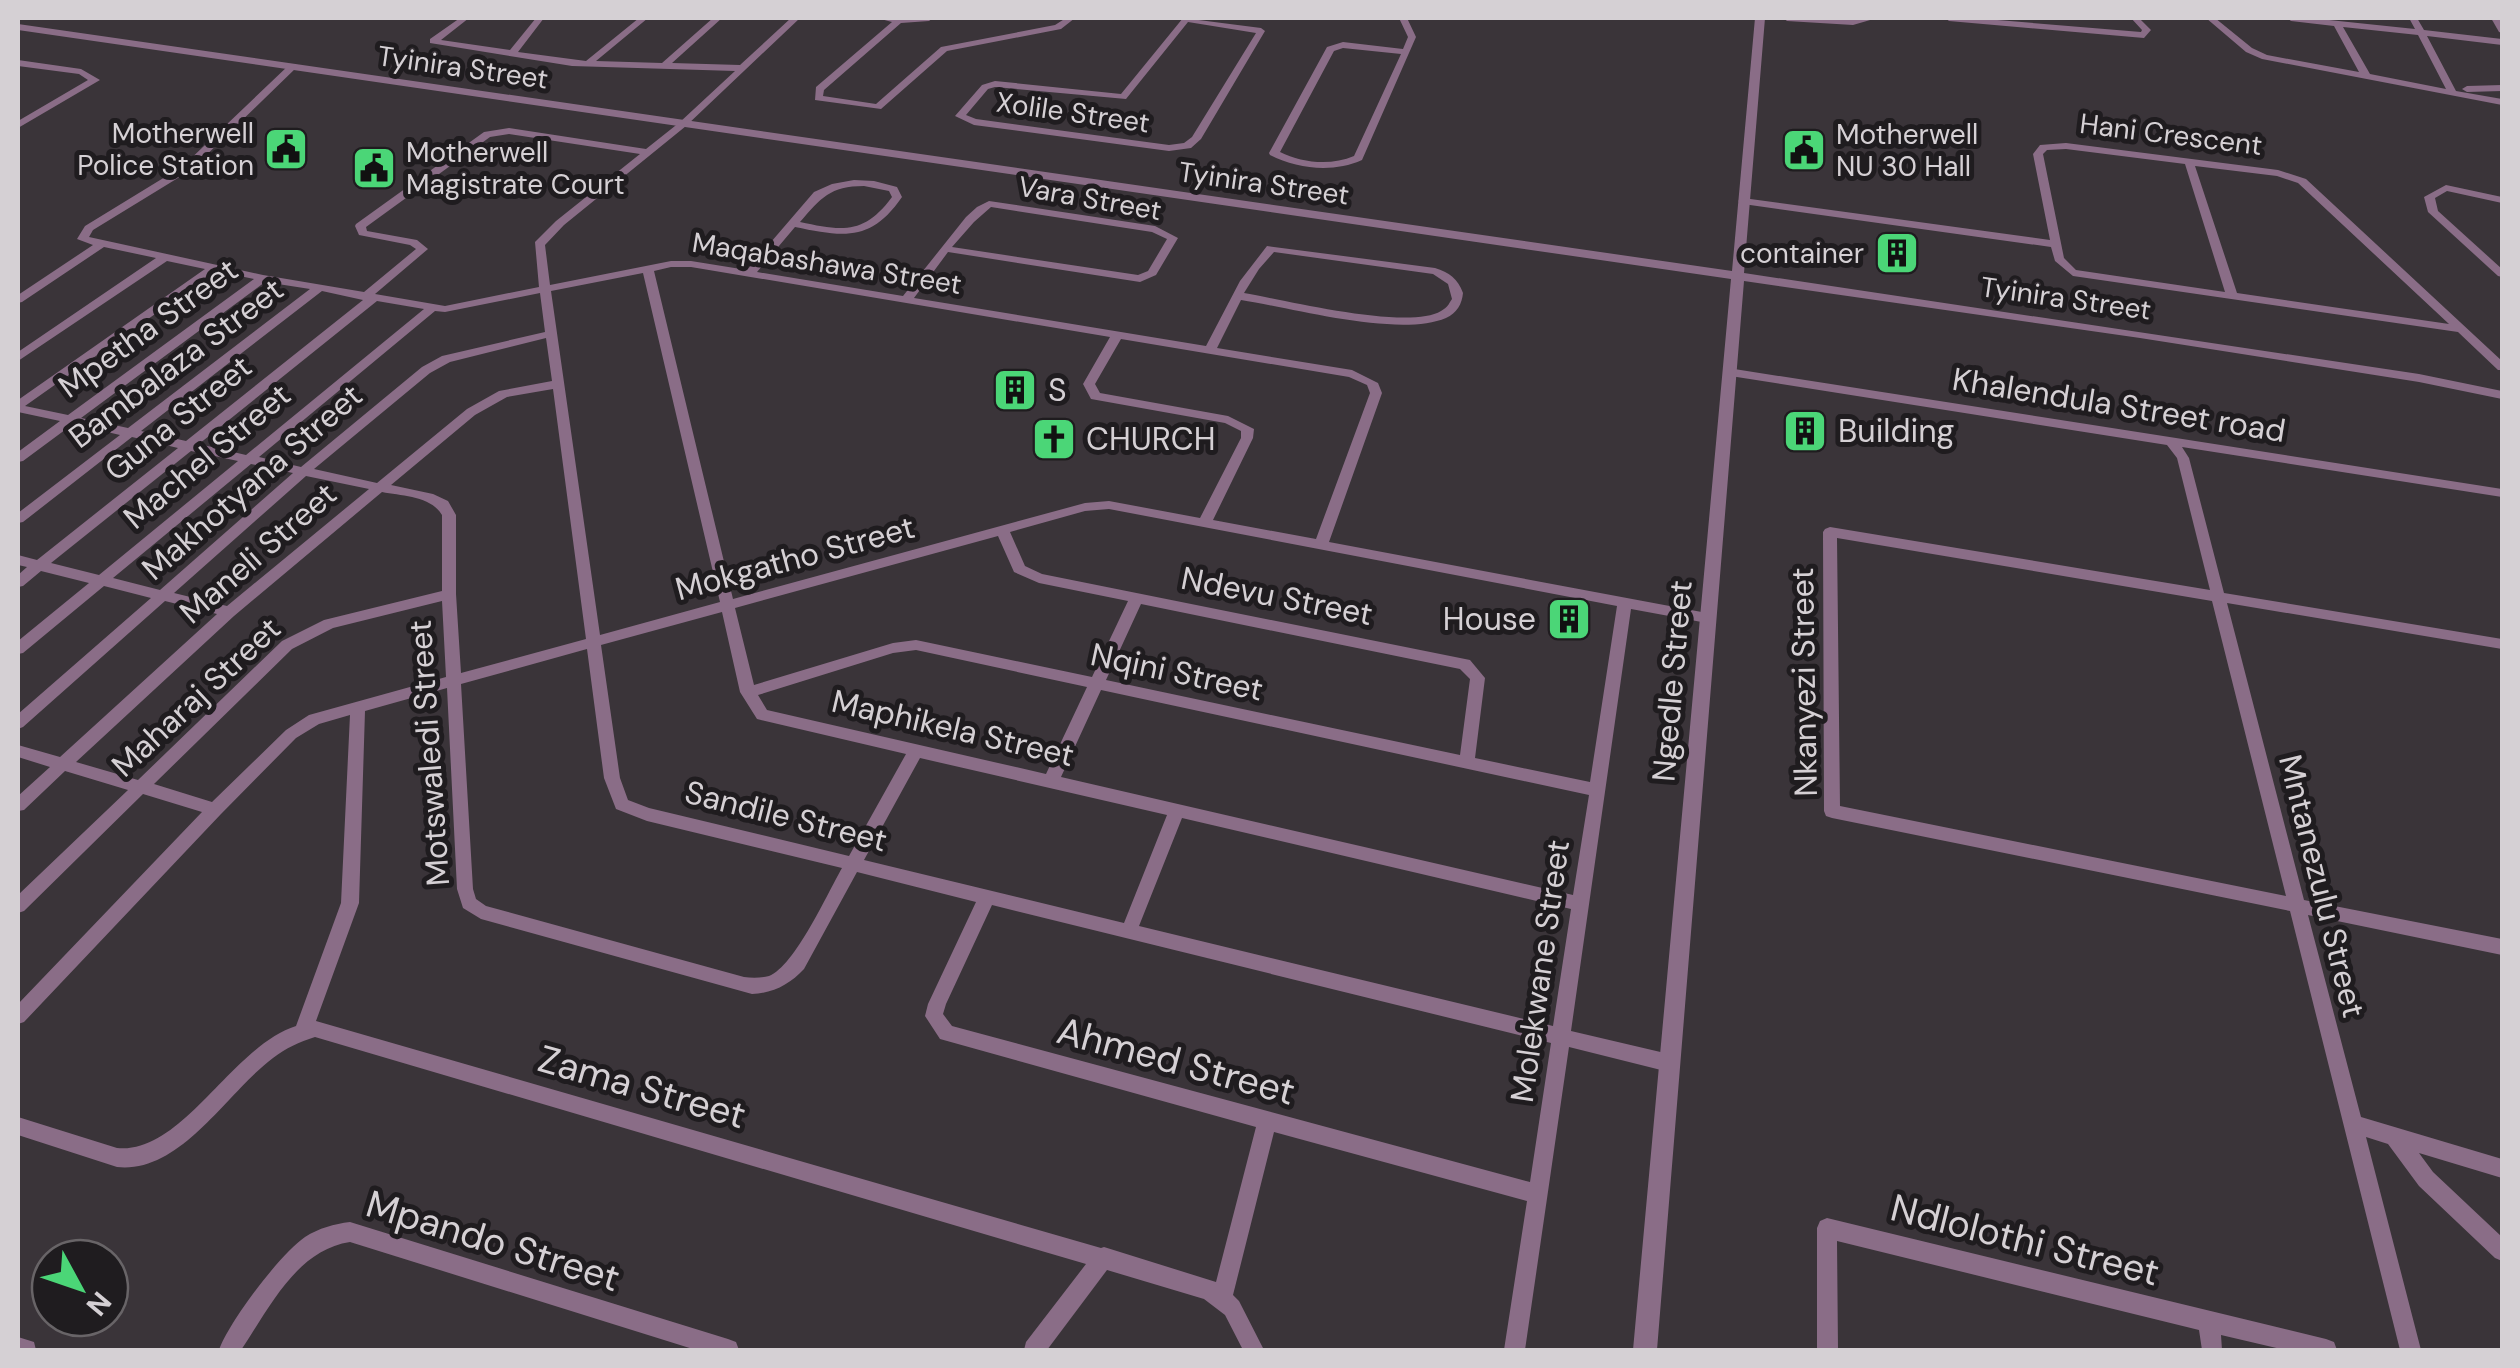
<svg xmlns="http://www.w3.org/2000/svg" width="2520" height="1368" font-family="'DM Sans',sans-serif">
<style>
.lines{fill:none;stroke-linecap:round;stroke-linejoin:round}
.minor{fill:#8a6d87;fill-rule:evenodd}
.tertiary{fill:#8a6d87;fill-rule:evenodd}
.labels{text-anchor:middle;stroke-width:10;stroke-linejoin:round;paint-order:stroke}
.far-street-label{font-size:28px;fill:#d5d0d4;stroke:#1f1c1f}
.far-poi-label{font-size:28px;fill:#d5d0d4;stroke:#1f1c1f;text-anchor:end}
.street-label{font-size:32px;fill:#d5d0d4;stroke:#1f1c1f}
.poi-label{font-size:32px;fill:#d5d0d4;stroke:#1f1c1f;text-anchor:start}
.near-street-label{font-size:38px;fill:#d5d0d4;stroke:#1f1c1f}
</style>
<rect width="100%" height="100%" fill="#3a3439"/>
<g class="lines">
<g class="minor">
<path d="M460,18H469L441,40L510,50L536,18H544L518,52L586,61L639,18H648L596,61L662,63L713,18H722L672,63L740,65L791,18H800L686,126L564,225L545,245L550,285L671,261H691L747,270L814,192L832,184L854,180L874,181L897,187L902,197C871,242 844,237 795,227L757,272L903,296L966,217L977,207L989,201L1155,226L1178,238L1156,275L1140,282L948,252L914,298L1206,346L1240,281L1267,246L1435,268C1449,272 1458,279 1463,293C1462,304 1457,313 1446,318C1399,338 1292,308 1241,300L1217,348L1352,370L1378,383L1382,393L1329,542L1707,613L1714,618L1707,623L1631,609L1571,1031L1669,1054L1676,1057L1678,1063L1676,1069L1669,1072L1569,1047L1525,1350H1504L1527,1201L1274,1132L1233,1295L1239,1301L1264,1350H1243L1225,1315L1204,1299L1107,1270L1047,1350H1024L1026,1342L1086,1264L315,1037C299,1042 286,1048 273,1058C227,1092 181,1174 117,1167L18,1135V1117L117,1148C182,1155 232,1046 296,1026L341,903L350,715L319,724L296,738L221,814L24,1022L18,1024V1004L202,812L143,794L24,911L18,913V895L128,790L65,771L24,810L18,811V796L50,767L18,757V745L60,757L217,614L165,601L23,727L18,729V714L151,598L104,586L23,653L18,654V641L89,583L41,571L23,586L18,587V575L27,567L18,565V555L37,560L178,448L132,437L23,522L18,523V513L120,435L73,424L23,461L18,462V452L60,421L18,412V400L205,269L167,261L18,361V352L156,258L104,247L22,302L18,303V295L93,245L77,239L85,226L183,166L289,65L297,67L191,170L93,230L89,237L263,275L364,292L416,249L410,245L359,235L355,226L356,224L484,132L509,128L646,149L680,122L735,71L572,66L430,43V39ZM509,134L640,154L556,221L535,242L539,287L445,306L375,294L428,249L417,240L367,231L366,227L490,137ZM864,186L889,191L892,197C864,235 842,231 800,222C821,198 830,186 864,186ZM991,207L1152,232L1167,239L1148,271L1138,275L952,247L974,222ZM1274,252L1433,274L1448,284L1452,299C1448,305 1448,307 1441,311C1408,331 1285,300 1244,293L1259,269ZM671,267H691L1110,337L1083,384L1091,399L1225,423L1241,431V438L1200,518L1109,501L1085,503L733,599L654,271ZM216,271L254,279L68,415L25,406ZM643,273L720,602L600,635L551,291ZM265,282L310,289L128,428L81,418ZM322,291L363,300L186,441L141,431ZM540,293L545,332L442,356L422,367L301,467L259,457L435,311L445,312ZM377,301L424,309L246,455L199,444ZM546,338L552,381L499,391L467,409L377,483L314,469L430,373L450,362ZM1121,339L1349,377L1367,385L1370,393L1316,539L1213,520L1253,438L1254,429L1228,416L1100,393L1095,384ZM553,389L586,639L461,673L456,594V515L448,501L433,494L391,485L475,415L507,397ZM191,451L238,461L99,575L51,563ZM251,464L293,473L160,590L113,578ZM306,476L369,489L227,606L174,593ZM382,492C402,496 431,496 442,515V591L324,620L282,641L138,780L76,762L234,616ZM1109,509L1617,606L1590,782L1475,758L1485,678L1470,660L1042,574L1025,566L1010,532L1085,511ZM998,536L1014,572L1039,583L1128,601L1092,677L916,640L893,643L754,685L735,608ZM442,601L446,677L309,715L286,730L212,802L154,784L292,649L333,628ZM1141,604L1460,669L1470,679L1460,755L1106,680ZM722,612L740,692L757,719L906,754L849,856L649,808L628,800L620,778L601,645ZM587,649L604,778L616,809L647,821L842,868C827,894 795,966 769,976C761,978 752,978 744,977L486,906L476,899L473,889L461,684ZM916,650L1087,687L1046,774L767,710L758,695L893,653ZM447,688L457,889L463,908L481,919L752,994C774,993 790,984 804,969L857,872L976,902L928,1004L925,1016L940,1039L1256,1127L1216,1282L1104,1247L1101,1248L316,1021L359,903L365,711ZM1101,690L1589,795L1573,895L1061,777ZM920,758L1167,815L1124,923L864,860ZM1182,818L1571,909L1553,1026L1139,926ZM992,905L1551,1043L1530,1182L952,1026L943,1014L946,1004Z"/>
<polygon points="877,18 933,18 929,21 901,23 824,90 823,96 876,104 941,47 1055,25 1066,18 1075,18 1061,29 947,51 881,109 815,100 816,87 892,22"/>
<path d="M1183,18L1261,28L1265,31L1201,139L1191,148L1169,151L974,125L955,116L982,85L995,81L1121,94ZM1188,22L1256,33L1192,137L1184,143L1169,145L976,119L966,115L988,89L995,87L1126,99Z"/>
<path d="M1399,18H1407L1416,37L1362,160C1333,173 1298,169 1270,155L1269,153L1327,47L1343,42L1403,49L1408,37ZM1343,48L1401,54L1354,156C1331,166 1302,163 1280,152L1334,51Z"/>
<polygon points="1783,18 1877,18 1853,25 1787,21"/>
<polygon points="1945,18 1973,18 2141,32 2142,30 2131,18 2139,18 2151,30 2144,38 1949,21"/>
<path d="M2206,18H2215L2252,48L2267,55L2359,72L2334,26L2291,21L2287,18H2310L2415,29L2409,18H2417L2424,30L2502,39V45L2427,36L2456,91L2502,99V105L2262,59L2246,52ZM2343,27L2418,35L2446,89L2370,74Z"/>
<polygon points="2491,18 2499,18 2502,23 2502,33 2499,32"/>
<polygon points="18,60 81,69 100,80 18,128 18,121 88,80 79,74 18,66"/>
<polygon points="2502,85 2502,91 2467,92 2462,89 2467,86"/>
<path d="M2066,143L2278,170L2306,179L2502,361V370H2498L2458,332L2073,276L2055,261L2051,247L1743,204L1738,201L1743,198L2050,240L2033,154L2040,145ZM2066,149L2185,164L2225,292L2076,270L2064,258L2043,154L2047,150ZM2195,166L2277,176L2298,183L2449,324L2237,293Z"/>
<polygon points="2446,185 2502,197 2502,203 2447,191 2435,198 2438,211 2502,269 2502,277 2498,276 2428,212 2424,197"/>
<path d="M1728,368L2502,489V497L2182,447L2189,458L2224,593L2502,639V649L2227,603L2304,900L2502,939V955L2308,915L2361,1117L2502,1159V1178L2419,1153L2433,1172L2502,1237V1261L2495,1258L2419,1186L2388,1144L2366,1137L2421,1350H2400L2290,911L1832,818L1826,816L1824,811L1823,532L1825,529L1830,527L2210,590L2177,458L2167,445L1724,375V369ZM1837,538L2212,601L2286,896L1840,806Z"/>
<polygon points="1827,1218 2326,1339 2334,1342 2337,1350 2285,1350 2221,1335 2222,1350 2202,1350 2199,1330 1837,1241 1838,1350 1817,1350 1817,1228 1820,1221"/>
<path d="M350,1222L728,1339L736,1342L739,1350H696L350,1242C296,1250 269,1309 241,1350H219C229,1322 280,1254 305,1237C319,1228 334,1224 350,1222Z"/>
<polygon points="18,1337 34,1342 36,1350 18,1350"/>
</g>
<polygon class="tertiary" points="1755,18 1765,18 1744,273 2419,374 2502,391 2502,399 2419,382 2140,338 1744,281 1657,1350 1633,1350 1731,279 18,30 18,24 1732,271"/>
</g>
<defs>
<g id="civic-square" transform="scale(2.25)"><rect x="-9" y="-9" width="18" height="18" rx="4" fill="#4bd677" stroke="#1f1c1f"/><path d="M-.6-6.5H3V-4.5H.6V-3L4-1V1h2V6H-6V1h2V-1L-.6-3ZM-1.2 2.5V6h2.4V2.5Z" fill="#111"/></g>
<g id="building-square" transform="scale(2.25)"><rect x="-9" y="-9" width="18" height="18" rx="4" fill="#4bd677" stroke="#1f1c1f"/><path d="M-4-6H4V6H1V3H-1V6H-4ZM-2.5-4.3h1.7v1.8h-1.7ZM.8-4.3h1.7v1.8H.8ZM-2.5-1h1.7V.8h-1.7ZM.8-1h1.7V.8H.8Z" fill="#111"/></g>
<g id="church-square" transform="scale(2.25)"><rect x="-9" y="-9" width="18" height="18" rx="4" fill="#4bd677" stroke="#1f1c1f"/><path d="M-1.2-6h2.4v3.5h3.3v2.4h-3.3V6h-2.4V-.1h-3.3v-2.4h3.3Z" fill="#111"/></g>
</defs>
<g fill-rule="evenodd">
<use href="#civic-square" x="286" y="149"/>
<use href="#civic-square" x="1804" y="150"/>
<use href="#civic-square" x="374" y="168"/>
<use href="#building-square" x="1897" y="253"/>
<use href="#building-square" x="1015" y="390"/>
<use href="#building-square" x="1805" y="431"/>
<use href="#church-square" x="1054" y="439"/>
<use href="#building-square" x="1569" y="619"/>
</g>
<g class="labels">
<g class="far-street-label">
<text transform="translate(463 67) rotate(8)" y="10">Tyinira Street</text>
<text transform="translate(1073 112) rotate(8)" y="10">Xolile Street</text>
<text transform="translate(2171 134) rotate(7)" y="10">Hani Crescent</text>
<text transform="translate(1264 183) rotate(8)" y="10">Tyinira Street</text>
<text transform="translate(1090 198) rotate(10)" y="10">Vara Street</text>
<text transform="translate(827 263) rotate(9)" y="10">Maqabashawa Street</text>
<text transform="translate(2066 298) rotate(8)" y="10">Tyinira Street</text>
</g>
<g class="far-poi-label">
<text x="254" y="143">Motherwell<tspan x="254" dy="32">Police Station</tspan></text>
<text x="1836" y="144" text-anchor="start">Motherwell<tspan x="1836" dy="32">NU 30 Hall</tspan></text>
<text x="406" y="162" text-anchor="start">Motherwell<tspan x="406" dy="32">Magistrate Court</tspan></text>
<text x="1864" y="263">container</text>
</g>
<g class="street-label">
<text transform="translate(148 328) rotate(-36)" y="11">Mpetha Street</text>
<text transform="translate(176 363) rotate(-37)" y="11">Bambalaza Street</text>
<text transform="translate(2119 405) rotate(9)" y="11">Khalendula Street road</text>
<text transform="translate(178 418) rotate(-39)" y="11">Guna Street</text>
<text transform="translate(207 456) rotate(-40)" y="11">Machel Street</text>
<text transform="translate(252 482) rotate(-41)" y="11">Makhotyana Street</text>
<text transform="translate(258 553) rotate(-41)" y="11">Maneli Street</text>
<text transform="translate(795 558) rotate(-15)" y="11">Mokgatho Street</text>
<text transform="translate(1277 596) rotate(11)" y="11">Ndevu Street</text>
<text transform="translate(1177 672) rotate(12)" y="11">Nqini Street</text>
<text transform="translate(1672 681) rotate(-85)" y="11">Ngedle Street</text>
<text transform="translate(1804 682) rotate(-91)" y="11">Nkanyezi Street</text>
<text transform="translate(196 697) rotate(-43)" y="11">Maharaj Street</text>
<text transform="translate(953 728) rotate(13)" y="11">Maphikela Street</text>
<text transform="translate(429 753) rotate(-94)" y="11">Motswaledi Street</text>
<text transform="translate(786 816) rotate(14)" y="11">Sandile Street</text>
<text transform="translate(2322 886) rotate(76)" y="11">Mntanezulu Street</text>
<text transform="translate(1540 971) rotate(-82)" y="11">Molekwane Street</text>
</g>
<g class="poi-label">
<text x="1048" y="401">S</text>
<text x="1838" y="442">Building</text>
<text x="1086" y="450">CHURCH</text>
<text x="1536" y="630" text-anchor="end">House</text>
</g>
<g class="near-street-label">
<text transform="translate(1176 1061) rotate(15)" y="13">Ahmed Street</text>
<text transform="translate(642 1087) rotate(16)" y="13">Zama Street</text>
<text transform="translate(2025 1240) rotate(14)" y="13">Ndlolothi Street</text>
<text transform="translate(493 1241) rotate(17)" y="13">Mpando Street</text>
</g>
</g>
<rect width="2520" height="1368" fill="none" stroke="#d5d0d4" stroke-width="40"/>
<g transform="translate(80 1288) rotate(130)"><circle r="48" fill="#1f1c1f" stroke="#686467" stroke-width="2.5"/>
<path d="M0-8L18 38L0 25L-18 38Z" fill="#4bd677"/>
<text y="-15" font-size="28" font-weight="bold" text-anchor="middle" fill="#d5d0d4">N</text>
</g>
</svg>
